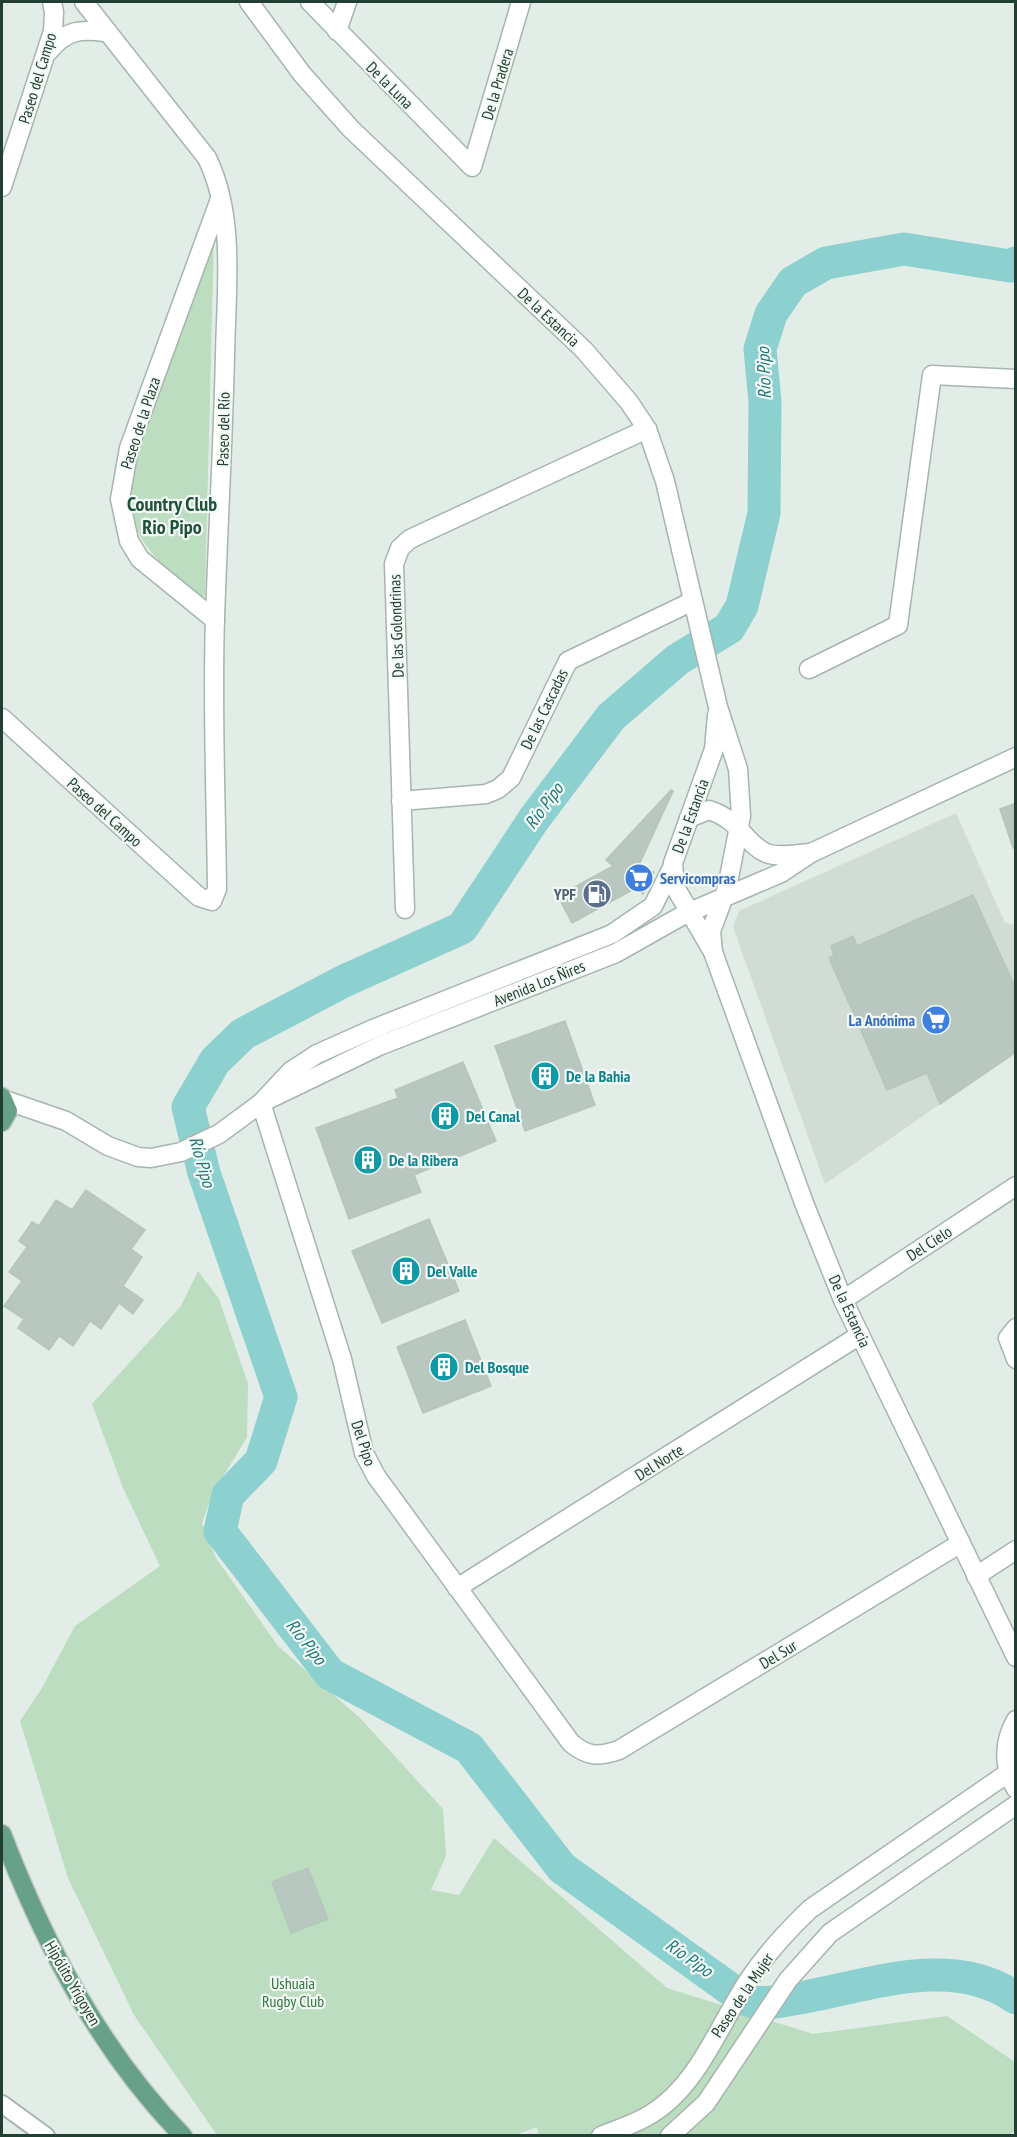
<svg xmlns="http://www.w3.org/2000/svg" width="1017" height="2137" font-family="'PT Sans Narrow',sans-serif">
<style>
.built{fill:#d1dcd5}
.green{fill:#bcddc0}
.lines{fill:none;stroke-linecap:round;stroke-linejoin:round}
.river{stroke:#8cd1d0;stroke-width:33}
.building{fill:#b8c7bf;stroke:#b5c6bc;stroke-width:1.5}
.pedestrian-casing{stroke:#a6b5ad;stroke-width:20}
.minor-casing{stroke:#a6b5ad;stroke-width:21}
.tertiary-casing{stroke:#a6b5ad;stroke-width:21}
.primary-casing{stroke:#c1c9c6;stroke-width:21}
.pedestrian{stroke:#fff;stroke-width:16}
.minor{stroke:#fff;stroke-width:18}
.tertiary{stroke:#fff;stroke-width:18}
.primary{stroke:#68a18a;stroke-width:18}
.labels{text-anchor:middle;stroke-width:4.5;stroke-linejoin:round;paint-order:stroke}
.street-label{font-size:16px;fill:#233e32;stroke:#f3f9f5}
.shop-label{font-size:16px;font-weight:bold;fill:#366cbe;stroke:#f3f9f5;text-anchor:start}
.service-label{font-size:16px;font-weight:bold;fill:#4e5e75;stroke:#f3f9f5;text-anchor:end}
.culture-label{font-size:16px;font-weight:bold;fill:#0d838f;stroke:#f3f9f5;text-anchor:start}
.park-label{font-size:16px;fill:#2d743d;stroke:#f3f9f5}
.water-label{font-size:18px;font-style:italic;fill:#1d7879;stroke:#f3f9f5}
.quarter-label{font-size:20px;font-weight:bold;fill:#1f503c;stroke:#f3f9f5}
</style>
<rect width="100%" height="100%" fill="#e3ede7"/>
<polygon class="built" points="956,813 1005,923 1015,925 1015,1052 825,1184 733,927 739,911"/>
<g class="green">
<path d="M214,235L205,596L198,597C142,547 120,531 135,452Z"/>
<polygon points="198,1271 219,1299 248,1384 247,1437 212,1495 202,1523 216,1558 278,1646 361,1719 443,1809 446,1856 431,1890 459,1895 494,1838 667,1988 813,2034 947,2016 1015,2062 1015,2131 1007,2136 538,2136 537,2127 513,2136 217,2135 134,2015 68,1878 20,1721 42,1688 75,1626 160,1566 123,1488 92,1404 181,1306"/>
</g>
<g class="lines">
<path class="river" d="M1016,263L1010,266L904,249L826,263L793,282L771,314L760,349L765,402L764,513L742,606L729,628L677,660L611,717L534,819L462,928L344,981L243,1034L215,1061L188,1107L204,1173L281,1397L261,1461L228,1495L220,1531L330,1674L469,1748L562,1868L730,1989C736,1993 743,1999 750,2001C767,2006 792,1999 810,1996C875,1983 956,1955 1016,1998"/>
</g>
<g class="building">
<polygon points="671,790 673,791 639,865 654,872 643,894 636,888 572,923 558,896 613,866 606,860"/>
<polygon points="1016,803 1016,848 1013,848 1000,809"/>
<polygon points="973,895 1016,989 1016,1052 940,1104 927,1073 887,1090 829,958 834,956 831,946 853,936 857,946"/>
<polygon points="565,1021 595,1105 525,1131 495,1046"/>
<polygon points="463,1062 496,1141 414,1175 421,1192 349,1219 316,1128 398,1098 395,1090"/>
<polygon points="86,1190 145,1230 131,1249 142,1257 123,1286 143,1300 133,1314 119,1303 101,1329 90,1321 73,1346 59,1336 49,1350 18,1328 24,1319 4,1306 22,1281 9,1272 27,1247 19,1241 32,1222 39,1226 56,1200 72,1210"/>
<polygon points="429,1219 459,1291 382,1323 352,1251"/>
<polygon points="465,1320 491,1386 423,1413 397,1347"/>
<polygon points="308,1868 328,1919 291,1933 272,1882"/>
</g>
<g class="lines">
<g class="pedestrian-casing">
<polyline id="pedestrian" points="2,2104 46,2136"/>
</g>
<g class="minor-casing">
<g id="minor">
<polyline points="310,2 472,167 521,2"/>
<polyline points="337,31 347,2"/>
<path d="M49,51C66,30 80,29 105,32"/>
<polyline points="2,187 53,31 54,12 52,2"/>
<polyline points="215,620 140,559 129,541 120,499 129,448 220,199"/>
<polyline points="809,669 898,625 932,375 1016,379"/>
<path d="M2,718L199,897L212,901L217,889C216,799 212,708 215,618C218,530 223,443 225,355C226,291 236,217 207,158L84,2"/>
<polyline points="401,801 486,794 498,789 511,778 568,661 693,601"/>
<polyline points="405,909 394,564 400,548 410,539 647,429"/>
<path d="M261,1103L342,1359L364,1453L376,1476L571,1743C588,1757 599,1757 619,1750L961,1543"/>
<polyline points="843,1300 1016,1186"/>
<polyline points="1016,1328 1008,1338 1016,1359"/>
<polyline points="976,1576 1016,1550"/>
<polyline points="457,1588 860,1335"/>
</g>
</g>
<g class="tertiary-casing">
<g id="tertiary">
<polyline points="249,2 302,74 351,129 584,350 629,402 647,429 665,481 718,707 738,769 741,816 727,888 711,931 713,952"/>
<polyline points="717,715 714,749 673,863 675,887 713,952 804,1203 843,1300 1016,1657"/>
<path d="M689,818L709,810C742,821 743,842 766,853C779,858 796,854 809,853"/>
<polyline points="5,1100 66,1121 108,1146 138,1157 151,1158 181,1152 219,1134 261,1103 291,1071 317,1054 373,1029 612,934 653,906 672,868"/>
<polyline points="261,1103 379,1046 616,953 685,914 781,873 811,853 1016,757"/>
<path d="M1016,1720C1003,1742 1003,1767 1016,1789"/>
<path d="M601,2136C617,2129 636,2124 651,2114C699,2085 720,2022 750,1978C767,1953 788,1930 810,1909L1008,1773"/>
<polyline points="670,2136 706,2103 788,1980 830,1933 1016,1805"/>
</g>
</g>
<g class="primary-casing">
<g id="primary">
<polyline points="2,1097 8,1111 2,1122"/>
<path d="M2,1834C44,1943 100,2051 183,2136"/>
</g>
</g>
<use href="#pedestrian" class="pedestrian"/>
<use href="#minor" class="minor"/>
<use href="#tertiary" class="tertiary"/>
<use href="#primary" class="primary"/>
</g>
<defs>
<g id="supermarket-disc" transform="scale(1.5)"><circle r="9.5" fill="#3f7fe0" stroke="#f3f9f5"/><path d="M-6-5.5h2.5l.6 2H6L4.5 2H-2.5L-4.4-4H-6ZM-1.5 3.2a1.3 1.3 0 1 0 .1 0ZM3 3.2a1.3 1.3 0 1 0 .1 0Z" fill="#fff"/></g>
<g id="fuel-disc" transform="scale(1.5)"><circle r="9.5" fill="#5c6f8a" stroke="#f3f9f5"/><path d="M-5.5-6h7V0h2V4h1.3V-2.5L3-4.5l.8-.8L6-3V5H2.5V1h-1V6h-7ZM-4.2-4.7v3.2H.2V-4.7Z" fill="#fff"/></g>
<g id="building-disc" transform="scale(1.5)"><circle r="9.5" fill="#0f9aa8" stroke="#f3f9f5"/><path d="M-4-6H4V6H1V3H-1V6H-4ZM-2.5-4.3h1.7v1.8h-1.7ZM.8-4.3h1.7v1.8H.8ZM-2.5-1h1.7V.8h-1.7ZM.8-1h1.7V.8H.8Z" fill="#fff"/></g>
</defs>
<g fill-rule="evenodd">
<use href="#supermarket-disc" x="639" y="878"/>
<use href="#fuel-disc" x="597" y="894"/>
<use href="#supermarket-disc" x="936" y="1020"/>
<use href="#building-disc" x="545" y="1076"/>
<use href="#building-disc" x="445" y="1116"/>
<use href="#building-disc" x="368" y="1160"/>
<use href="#building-disc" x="406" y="1271"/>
<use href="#building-disc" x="444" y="1367"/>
</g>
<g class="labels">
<g class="street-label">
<text transform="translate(37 78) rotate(-73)" y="6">Paseo del Campo</text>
<text transform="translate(497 84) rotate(-73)" y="6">De la Pradera</text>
<text transform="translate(390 85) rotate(45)" y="6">De la Luna</text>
<text transform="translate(549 317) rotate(43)" y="6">De la Estancia</text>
<text transform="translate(140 423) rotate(-72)" y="6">Paseo de la Plaza</text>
<text transform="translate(223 429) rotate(-89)" y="6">Paseo del Río</text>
<text transform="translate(396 626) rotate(-92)" y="6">De las Golondrinas</text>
<text transform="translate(544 709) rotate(-64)" y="6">De las Cascadas</text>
<text transform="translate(105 812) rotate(42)" y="6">Paseo del Campo</text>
<text transform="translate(690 816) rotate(-70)" y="6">De la Estancia</text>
<text transform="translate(539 983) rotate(-22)" y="6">Avenida Los Ñires</text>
<text transform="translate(929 1243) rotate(-33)" y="6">Del Cielo</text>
<text transform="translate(850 1311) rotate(65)" y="6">De la Estancia</text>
<text transform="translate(364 1443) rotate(72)" y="6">Del Pipo</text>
<text transform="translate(659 1462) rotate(-32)" y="6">Del Norte</text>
<text transform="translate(778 1654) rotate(-31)" y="6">Del Sur</text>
<text transform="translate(73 1983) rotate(60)" y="6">Hipólito Yrigoyen</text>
<text transform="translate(742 1995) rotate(-56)" y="6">Paseo de la Mujer</text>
</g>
<g class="shop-label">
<text x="660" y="884">Servicompras</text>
<text x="915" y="1026" text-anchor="end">La Anónima</text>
</g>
<g class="service-label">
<text x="576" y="900">YPF</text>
</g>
<g class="culture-label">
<text x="566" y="1082">De la Bahia</text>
<text x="466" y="1122">Del Canal</text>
<text x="389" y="1166">De la Ribera</text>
<text x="427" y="1277">Del Valle</text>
<text x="465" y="1373">Del Bosque</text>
</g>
<g class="park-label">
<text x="293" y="1989">Ushuaia<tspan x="293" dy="18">Rugby Club</tspan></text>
</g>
<g class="water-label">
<text transform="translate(764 373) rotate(-92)" y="6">Río Pipo</text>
<text transform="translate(544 806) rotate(-54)" y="6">Río Pipo</text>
<text transform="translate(202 1162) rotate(74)" y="6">Río Pipo</text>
<text transform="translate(306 1642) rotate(52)" y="6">Río Pipo</text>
<text transform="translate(689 1958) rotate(35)" y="6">Río Pipo</text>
</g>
<g class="quarter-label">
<text x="172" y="511">Country Club<tspan x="172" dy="23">Rio Pipo</tspan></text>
</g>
</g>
<rect width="1017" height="2137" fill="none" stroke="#233e32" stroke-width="6"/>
</svg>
